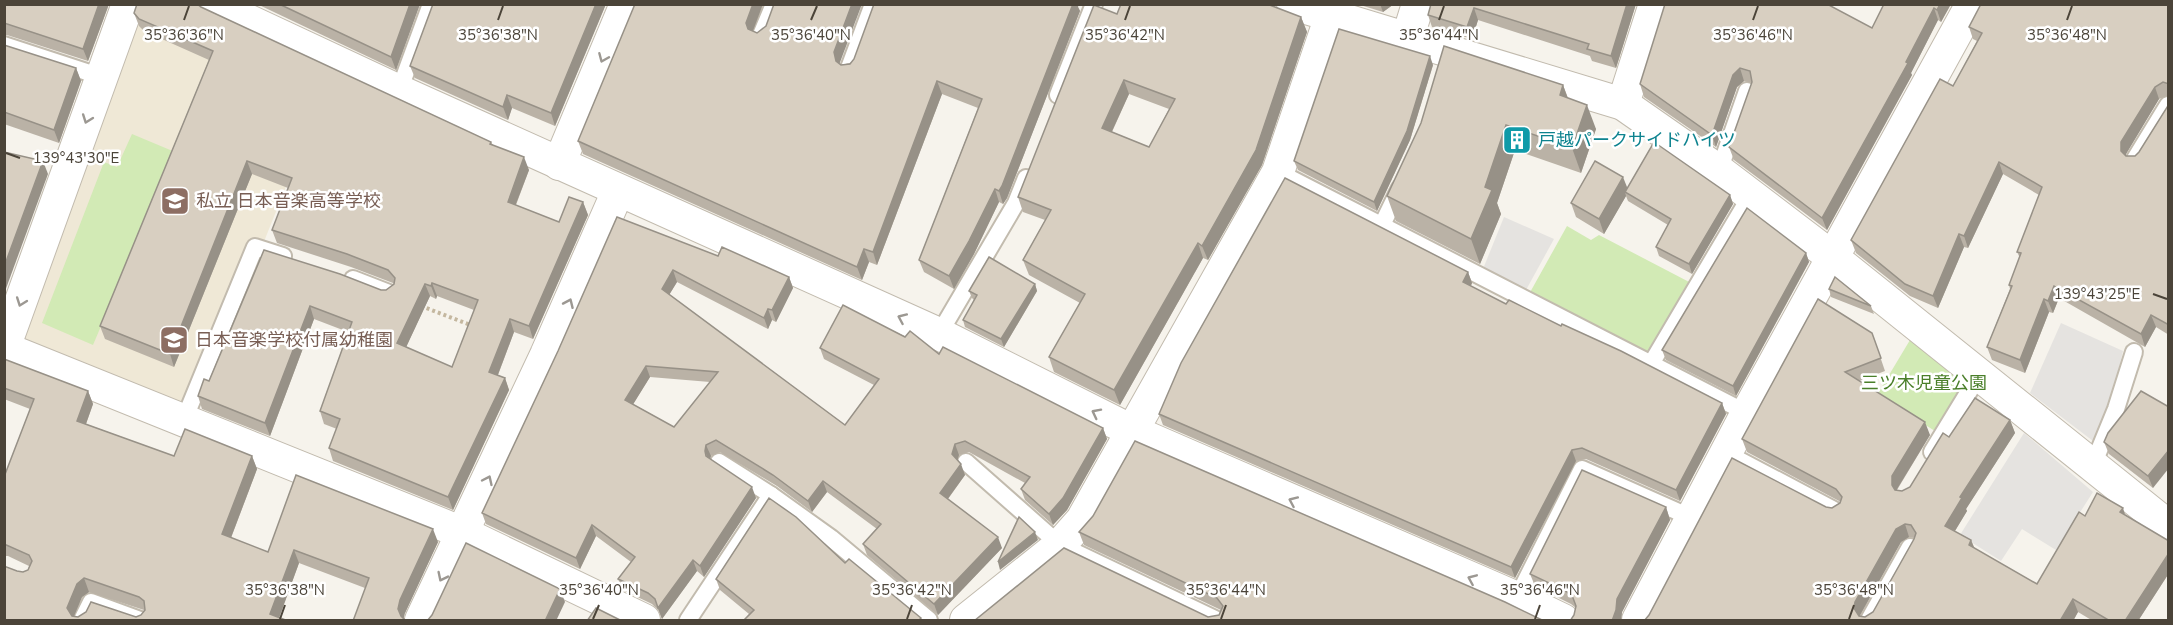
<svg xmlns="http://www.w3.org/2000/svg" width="2173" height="625" font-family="'Nunito Sans','Noto Sans JP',sans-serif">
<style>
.education{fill:#efe8d6}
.green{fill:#d2eab5}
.parking{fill:#e5e3e0}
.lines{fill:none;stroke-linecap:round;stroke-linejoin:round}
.lane-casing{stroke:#c2bbae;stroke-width:20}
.street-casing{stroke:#c2bbae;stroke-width:34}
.path{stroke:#c4b79f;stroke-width:4;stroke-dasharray:3 3;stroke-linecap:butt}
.lane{stroke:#fff;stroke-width:16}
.street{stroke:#fff;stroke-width:32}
.wall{fill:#bab2a6;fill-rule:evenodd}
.shaded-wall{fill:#979187}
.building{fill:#d8cfc1;stroke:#979187;stroke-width:1.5;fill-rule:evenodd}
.oneway{stroke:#9c9892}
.ticks{fill:none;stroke:#4b4439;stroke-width:2}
.labels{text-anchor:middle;stroke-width:5;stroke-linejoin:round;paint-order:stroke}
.culture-label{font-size:18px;fill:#0d838f;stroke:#fff;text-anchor:start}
.education-label{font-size:18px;fill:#785e54;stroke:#fff;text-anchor:start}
.park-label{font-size:18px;fill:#4a7f2a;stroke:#fff}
.ticks-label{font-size:15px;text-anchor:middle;fill:#4b4439;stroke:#fff;stroke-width:5;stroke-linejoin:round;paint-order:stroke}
</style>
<rect width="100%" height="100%" fill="#f6f3ec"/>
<polygon class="education" points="141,5 179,5 295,164 263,244 251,240 183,406 19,341"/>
<g class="green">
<polygon points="132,134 175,152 93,345 42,323 104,162 117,167"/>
<polygon points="1567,226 1591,240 1599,235 1693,284 1649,358 1528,296"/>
<polygon points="1916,330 1969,374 1935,431 1877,395"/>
</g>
<g class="parking">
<polygon points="1504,217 1554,239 1526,290 1483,269"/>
<polygon points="2061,323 2123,351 2111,402 2093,441 2030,393"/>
<polygon points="2024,433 2093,492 2056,550 2022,529 2001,561 1960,535"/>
</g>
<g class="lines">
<g class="lane-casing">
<g id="lane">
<polyline points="761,35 774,4"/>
<polyline points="4,45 102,77"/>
<polyline points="849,68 873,4"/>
<polyline points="399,91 431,4"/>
<polyline points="1058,95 1094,4"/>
<polyline points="2135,159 2168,105"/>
<polyline points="1719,171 1747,91"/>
<polyline points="1278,172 1747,413"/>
<polyline points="1382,225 1400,188"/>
<polyline points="353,279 389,293"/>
<polyline points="939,334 1016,203 1026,178"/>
<polyline points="1651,364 1751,195"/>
<polyline points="184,420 255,247 283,256"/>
<polyline points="1932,452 1979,375"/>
<polyline points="1726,453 1836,511"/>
<polyline points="719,462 771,495 831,538 929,620"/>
<polyline points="966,462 1060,545 1217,620"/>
<polyline points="2093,465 2116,409 2134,352"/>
<polyline points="1517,598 1582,469 1692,518"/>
<polyline points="82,620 91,602 140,620"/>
<polyline points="688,620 771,495"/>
<polyline points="1869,620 1910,547"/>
</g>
</g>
<g class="street-casing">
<g id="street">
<polyline points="213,4 399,91 939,334 1132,431 1517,598 1563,620"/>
<polyline points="1293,4 1623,104 1719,171 1832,257 2168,526"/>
<polyline points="1407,40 1418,4"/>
<polyline points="1623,104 1655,4"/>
<polyline points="559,164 626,4"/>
<polyline points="4,348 463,533 644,620"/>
<polyline points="4,348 128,4"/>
<polyline points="421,620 546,355 618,191"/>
<polyline points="966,620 1060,545 1082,520 1278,172 1331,16"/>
<polyline points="1638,620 1747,413 1972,4"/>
</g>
</g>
<polyline class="path" points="421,306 473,326"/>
<use href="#lane" class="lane"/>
<use href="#street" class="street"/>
</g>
<g class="wall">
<polygon points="4,4 109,4 88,61 7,35 4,35"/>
<polygon points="257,4 420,4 396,70"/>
<polygon points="433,4 606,4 555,126 512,108 508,120 415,78 410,66"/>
<polygon points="635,4 763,4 753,31 841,65 1078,7 1080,11 1007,198 1003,204 999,202 974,254 954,289 924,272 919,260 978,108 942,94 877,265 869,262 862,280 583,154 578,141"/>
<polygon points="1357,4 1394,4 1383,12"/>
<polygon points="1431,4 1636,4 1616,68 1592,61 1590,56 1478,20 1472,39 1432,27 1428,15"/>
<polygon points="1884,4 1951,4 1941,22 1938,20 1911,73 1912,75 1827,230 1734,160 1729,147 1752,83 1744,81 1737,87 1716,147 1644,97 1640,84 1872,28"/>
<polygon points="2169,4 2169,95 2159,99 2126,154 2126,156 2135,156 2139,152 2169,104 2169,335 2156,327 2145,347 2059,298 2053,313 2049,312 2025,373 1992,360 1987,347 2010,289 2009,285 2020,258 2017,252 2039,195 2003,174 1968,248 1964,247 1938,308 1910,296 1856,253 1851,240 1953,86 1977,41 1973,39 1969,27"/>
<path d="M201,7L491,142L493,145L529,170L516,205L559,222L583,202L588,215L533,339L514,332L498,375L505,378L509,390L453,510L333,461L329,448L337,429L324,424L320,411L348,332L314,319L270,436L202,409L198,396L209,381L264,250L381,290H386L394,284L393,283L351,267L277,243L272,230L288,188L252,174L174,367L105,339L100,326L209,60L144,31L139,26L134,13ZM430,296L436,299L437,296L474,310L452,367L406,347Z"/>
<path d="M1117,14L1301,17L1307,32L1262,165L1208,260L1203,258L1120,405L1054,372L1049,357L1080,303L1029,275L1023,260L1045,220L1023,212L1018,197ZM1129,94L1169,109L1149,147L1112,132Z"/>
<polygon points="4,45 76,68 81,81 59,143 4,124"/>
<polygon points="1433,65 1410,140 1377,211 1298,170 1294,161"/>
<polygon points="1563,85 1568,98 1596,129 1581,173 1515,150 1497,203 1501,214 1480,264 1396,221 1387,196"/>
<polygon points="1627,188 1730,195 1733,204 1692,274 1659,256 1656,247 1668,225 1628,201 1626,196 1604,234 1576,217 1571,203"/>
<path d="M617,217L718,256L789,277L793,288L776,322L772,320L768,329L677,282L669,295L845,425L874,385L824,359L820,348L939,354L1103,428L1107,439L1067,510L1053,525L1025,500L1021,489L1025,483L969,452L959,455L957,460L965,475L948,499L1002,548L938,615L867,555L863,544L877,529L827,492L812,512L777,486L720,452L711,456L710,459L756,498L704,577L697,571L662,619L658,610L652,604L623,590L618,579L631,562L596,536L580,569L486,524L482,513L558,351ZM650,377L710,382L674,427L633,404Z"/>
<polygon points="1806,253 1809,262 1736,396 1666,360 1662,350"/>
<polygon points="1468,272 1472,283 1471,286 1506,304 1561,326 1722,403 1726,414 1680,501 1586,459 1576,461 1515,578 1163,425 1159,414"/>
<polygon points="1035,284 1037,291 1004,347 965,327 963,320 974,300 972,298 969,291"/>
<polygon points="1829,289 1871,306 1874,314 1831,297"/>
<path d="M1872,333L1885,371L1859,381L1930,435L1897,490L1902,491L1910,487L1949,437L2010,420L2015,433L1966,509L1967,511L1955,531L1971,540L1975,549L2037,584L2085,516L2125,515L2169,541V573L2138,621H2093L2078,612L2073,621H1644L1826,507L1832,508L1840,503L1841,502L1747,452L1742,439ZM1909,537L1915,538L1873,612L1865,617L1860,616L1901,542Z"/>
<path d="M4,359L88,391L93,404L86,424L174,456H252L257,469L231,538L268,552L438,542L405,613L365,588L299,563L279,617L4,621L17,571L23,572L28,570L29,566L8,556H4V477L30,409L4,399ZM89,592L144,610L145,611L141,615L136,617H78L74,616L82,597Z"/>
<polygon points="2169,407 2153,488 2109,454 2104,442"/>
<polygon points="1666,507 1670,520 1622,612 1621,621 1570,621 1574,615 1576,608 1571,604 1535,586 1530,574"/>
<polygon points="1079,532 1544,621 1208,617 1219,615 1221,610 1084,545"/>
<polygon points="845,563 921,618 922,621 743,621 749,614 720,590 716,579"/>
</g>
<g class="shaded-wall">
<polygon points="99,4 109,4 88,61 83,49"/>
<polygon points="410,4 420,4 396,70 391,57"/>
<polygon points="596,4 606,4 555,126 551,113"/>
<polygon points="753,4 763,4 751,36 746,23"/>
<polygon points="852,4 862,4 839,65 836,61 834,52"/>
<polygon points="1073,4 1079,4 1078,7 1080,11 1007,198 1003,204 999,191"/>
<polygon points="1380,4 1394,4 1383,12"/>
<polygon points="1627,4 1636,4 1616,68 1611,56"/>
<polygon points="1940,4 1951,4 1941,22 1937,10"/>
<polygon points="1474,8 1478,20 1472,39 1467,27"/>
<polygon points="1934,8 1938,20 1911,73 1912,75 1827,230 1822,218 1906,62"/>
<polygon points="1301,17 1307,32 1262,165 1208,260 1202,246"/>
<polygon points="1430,56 1433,65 1410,140 1377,211 1374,202"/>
<polygon points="76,68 81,81 59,143 54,130"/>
<polygon points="1740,68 1744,81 1737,87 1716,147 1712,135 1733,75"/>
<polygon points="1124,80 1129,94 1107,142 1102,128"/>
<polygon points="937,81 942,94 877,265 873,252"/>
<polygon points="1563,85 1572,110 1560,95"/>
<polygon points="2155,87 2159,99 2126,154 2126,163 2121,151 2121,142"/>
<polygon points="507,95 512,108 508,120 503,107"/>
<polygon points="1587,105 1596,129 1581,173 1572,148"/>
<polygon points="1506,125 1515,150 1497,203 1501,214 1480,264 1471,239 1485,187"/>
<polygon points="524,157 529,170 512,214 508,202"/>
<polygon points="43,161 48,174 4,294 4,267"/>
<polygon points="247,161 252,174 174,367 170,354"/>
<polygon points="1999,162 2003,174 1968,248 1964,236"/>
<polygon points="1623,177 1629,192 1625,192 1626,196 1604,234 1599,219"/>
<polygon points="995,189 999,202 974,254 954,289 949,276"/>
<polygon points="1730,195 1733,204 1692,274 1689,264"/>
<polygon points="583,202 588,215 533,339 529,326"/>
<polygon points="1959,234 1964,247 1938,308 1933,296"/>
<polygon points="1198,243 1203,258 1120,405 1114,390"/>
<polygon points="864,249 869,262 862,280 857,267"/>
<polygon points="1806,253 1809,262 1736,396 1733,386"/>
<polygon points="673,270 677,282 666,300 662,289"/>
<polygon points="1468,272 1472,283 1467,293 1463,282"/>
<polygon points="789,277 793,288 776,322 772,310"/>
<polygon points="432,283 437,296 436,299 431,286"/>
<polygon points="425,284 430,296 402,356 397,343"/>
<polygon points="1035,284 1037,291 1004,347 1001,339"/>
<polygon points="2054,286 2059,298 2053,313 2048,301"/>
<polygon points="2044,299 2049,312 2025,373 2020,360"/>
<polygon points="310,306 314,319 270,436 265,423"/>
<polygon points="768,309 772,320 768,329 764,318"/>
<polygon points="2151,315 2156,327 2145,347 2141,334"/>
<polygon points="510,319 514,332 494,385 489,372"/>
<polygon points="646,366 650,377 629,411 625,400"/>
<polygon points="505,378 509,390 453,510 448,497"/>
<polygon points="88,391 93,404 82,435 77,421"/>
<polygon points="1722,403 1726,414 1680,501 1676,490"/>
<polygon points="2010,420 2015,433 1966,509 1967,511 1950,539 1945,526 1960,497"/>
<polygon points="1925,422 1930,435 1897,489 1897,498 1892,485 1892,476"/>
<polygon points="1103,428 1107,439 1067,510 1053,525 1049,514"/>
<polygon points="955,444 959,455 956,465 952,454"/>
<polygon points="706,445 711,456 709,462 705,451"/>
<polygon points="1572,450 1576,461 1515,578 1511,567"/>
<polygon points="2169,450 2169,468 2153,488 2148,476"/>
<polygon points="252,456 257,469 227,548 222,534"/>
<polygon points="961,464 965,475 944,504 940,493"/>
<polygon points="823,481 827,492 812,512 808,501"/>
<polygon points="752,487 756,498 704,577 700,566"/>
<polygon points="1666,507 1670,520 1622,612 1621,621 1612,621 1617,599"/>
<polygon points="2123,508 2127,521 2120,512"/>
<polygon points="1905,524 1909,537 1901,542 1860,615 1859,621 1854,608 1855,602 1896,529"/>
<polygon points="592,525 596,536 580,569 576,558"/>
<polygon points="433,529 438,542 405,613 403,621 398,609 400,600"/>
<polygon points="1035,532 1038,540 1000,570 998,562"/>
<polygon points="998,537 1002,548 938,615 934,604"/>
<polygon points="1971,540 1976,553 1969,545"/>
<polygon points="294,550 299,563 278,621 270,614"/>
<polygon points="2169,553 2169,573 2138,621 2125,621"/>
<polygon points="693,560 697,571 662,619 658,608"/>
<polygon points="84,578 89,592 82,597 72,621 67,608 77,584"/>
<polygon points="560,589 565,602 556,621 545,621"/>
<polygon points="2073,599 2078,612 2073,621 2060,621"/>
</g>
<g class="building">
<polygon points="4,4 99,4 83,49 4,23"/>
<path d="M137,4H197L201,7L491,142L490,144L524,157L508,202L559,222L569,197L583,202L529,326L510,319L489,372L505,378L448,497L329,448L340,419L320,411L352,322L310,306L265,423L198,396L204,379L209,381L264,250L340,274L381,290H386L394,284L395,278L388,270L347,254L272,230L292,178L247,161L170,354L100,326L213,51L139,19L134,13ZM432,283L478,300L452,367L397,343L425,284L431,286Z"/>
<polygon points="279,4 410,4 391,57"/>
<polygon points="433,4 596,4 551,113 507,95 503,107 410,66"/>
<polygon points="635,4 753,4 746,23 748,29 757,33 766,26 774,4 852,4 834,52 836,61 841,65 850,64 854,59 874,4 1073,4 1002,186 999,191 995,189 969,241 949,276 919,260 982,99 937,81 873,252 864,249 857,267 578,141"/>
<path d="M1121,4H1267L1301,17L1256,150L1202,246L1198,243L1114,390L1049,357L1085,294L1023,260L1051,210L1018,197L1094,5L1117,14ZM1124,80L1175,99L1149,147L1102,128Z"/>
<polygon points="1431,4 1627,4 1611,56 1587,49 1589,44 1474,8 1467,27 1428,15"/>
<polygon points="1665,4 1827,4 1872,28 1884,4 1940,4 1937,10 1934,8 1906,62 1908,63 1822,218 1729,147 1752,82 1750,71 1740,68 1733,75 1712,135 1640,84"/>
<polygon points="1981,4 2169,4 2169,84 2163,82 2155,87 2121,142 2121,151 2126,156 2135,156 2139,152 2169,104 2169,325 2151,315 2141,334 2054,286 2048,301 2044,299 2020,360 1987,347 2012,286 2009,285 2021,253 2017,252 2042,187 1999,162 1964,236 1959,234 1933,296 1905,284 1851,240 1940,79 1953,86 1982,33 1969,27"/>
<polygon points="1339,29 1430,56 1407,131 1374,202 1294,161"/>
<polygon points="4,45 76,68 54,130 4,112"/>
<polygon points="1444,46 1563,85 1560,95 1587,105 1572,148 1506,125 1485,187 1492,190 1471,239 1387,196 1421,123"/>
<polygon points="1654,142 1730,195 1689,264 1656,247 1671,219 1625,192"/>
<polygon points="4,152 43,161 4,267"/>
<polygon points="1595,161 1623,177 1599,219 1571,203"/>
<polygon points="1285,178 1468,272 1463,282 1506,304 1509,300 1561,326 1562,324 1621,351 1722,403 1676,490 1582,448 1572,450 1511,567 1159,414 1181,363"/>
<polygon points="1747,208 1806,253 1733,386 1662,350"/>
<path d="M617,217L718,256L722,247L789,277L772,310L768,309L764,318L673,270L662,289L845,425L879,379L820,348L843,305L905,337L910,331L939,354L943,347L1103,428L1063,498L1049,514L1021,489L1030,477L965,441L955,444L952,454L961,464L940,493L998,537L934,604L863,544L881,524L823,481L808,501L773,475L716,440L706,445L705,451L706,456L752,487L700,566L693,560L658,608L655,599L648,593L618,579L635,557L592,525L576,558L482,513L558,351ZM646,366L718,372L674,427L625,400Z"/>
<polygon points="989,257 1035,284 1001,339 963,320 977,295 969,291"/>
<polygon points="1835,277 1871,306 1829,289"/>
<path d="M1818,299L1872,333L1881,358L1845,372L1925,422L1892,476V485L1895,490L1902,491L1910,487L1943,433L1949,437L1975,398L2010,420L1960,497L1962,498L1945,526L1971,540L1969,545L2037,584L2079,512L2085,516L2097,493L2123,508L2120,512L2169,541V553L2125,621H2110L2073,599L2060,621H1644L1649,615L1732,458L1826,507L1832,508L1840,503L1842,497L1836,489L1742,439ZM1905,524L1911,525L1916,533L1914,539L1873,612L1865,617L1859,616L1854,608L1855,602L1896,529Z"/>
<path d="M4,359L88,391L77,421L174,456L185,429L252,456L222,534L268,552L296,475L433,529L400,600L398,609L401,616L406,621H353L369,578L294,550L270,614L288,621H4V566L17,571L23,572L28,570L32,561L29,555L4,544V477L34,399L4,388ZM84,578L139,597L144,601L145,610L141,615L136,617L91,602L86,612L78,617L72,616L67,608L77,584Z"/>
<polygon points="2141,391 2169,407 2169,450 2148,476 2104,442 2108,433"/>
<polygon points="1135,441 1505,602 1544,621 974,621 1064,548 1208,617 1219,615 1223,606 1217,598 1079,532 1093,516"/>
<polygon points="1582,470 1666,507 1617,599 1616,610 1612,621 1570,621 1574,615 1576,606 1573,598 1566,591 1530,574"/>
<polygon points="769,498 796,517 845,563 849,559 921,618 918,621 743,621 754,610 716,579"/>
<polygon points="1019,517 1035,532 998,562"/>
<polygon points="466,543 560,589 545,621 427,621 432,615"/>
<polygon points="596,608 622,621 587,621"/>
</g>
<defs><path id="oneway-chevron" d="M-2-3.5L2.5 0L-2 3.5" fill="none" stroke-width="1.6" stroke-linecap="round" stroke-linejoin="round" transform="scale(1.5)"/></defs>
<g class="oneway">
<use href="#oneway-chevron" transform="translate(603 58) rotate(113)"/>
<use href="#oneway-chevron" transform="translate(87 119) rotate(110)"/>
<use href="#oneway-chevron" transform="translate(21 302) rotate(110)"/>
<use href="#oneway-chevron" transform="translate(569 303) rotate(-66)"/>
<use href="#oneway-chevron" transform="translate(902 318) rotate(-156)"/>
<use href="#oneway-chevron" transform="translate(1096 413) rotate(-153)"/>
<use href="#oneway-chevron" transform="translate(488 480) rotate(-65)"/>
<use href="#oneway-chevron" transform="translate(1293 501) rotate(-156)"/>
<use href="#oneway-chevron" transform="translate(442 577) rotate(116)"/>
<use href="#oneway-chevron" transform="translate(1472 579) rotate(-157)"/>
</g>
<path class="ticks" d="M184,20L189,6M498,20L503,6M811,20L817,6M1125,20L1130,6M1439,20L1444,6M1753,20L1758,6M2067,20L2072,6M6,153L20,158M2153,294L2167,299M280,619L285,605M593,619L599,605M907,619L912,605M1221,619L1226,605M1535,619L1540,605M1849,619L1854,605"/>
<defs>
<g id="building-square" transform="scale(1.5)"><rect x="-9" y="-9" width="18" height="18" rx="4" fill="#0f9aa8" stroke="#fff"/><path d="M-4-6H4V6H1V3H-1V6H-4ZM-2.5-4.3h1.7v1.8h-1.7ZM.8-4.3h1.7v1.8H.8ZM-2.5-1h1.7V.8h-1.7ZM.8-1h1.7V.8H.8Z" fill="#fff"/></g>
<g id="school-square" transform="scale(1.5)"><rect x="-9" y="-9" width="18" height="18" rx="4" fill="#8d6e63" stroke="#fff"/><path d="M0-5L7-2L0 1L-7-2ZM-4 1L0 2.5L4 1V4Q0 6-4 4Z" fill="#fff"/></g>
</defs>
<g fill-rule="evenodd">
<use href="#building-square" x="1517" y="140"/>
<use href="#school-square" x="175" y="201"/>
<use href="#school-square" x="174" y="340"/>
</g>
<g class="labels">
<g class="culture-label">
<text x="1538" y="146">戸越パークサイドハイツ</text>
</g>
<g class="education-label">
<text x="196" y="207">私立 日本音楽高等学校</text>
<text x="195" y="346">日本音楽学校付属幼稚園</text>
</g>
<g class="park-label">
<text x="1924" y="389">三ツ木児童公園</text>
</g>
</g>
<g class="ticks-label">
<text x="184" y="40">35°36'36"N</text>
<text x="498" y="40">35°36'38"N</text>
<text x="811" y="40">35°36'40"N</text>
<text x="1125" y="40">35°36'42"N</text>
<text x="1439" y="40">35°36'44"N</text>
<text x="1753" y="40">35°36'46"N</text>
<text x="2067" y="40">35°36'48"N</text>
<text x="76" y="163">139°43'30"E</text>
<text x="2097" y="299">139°43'25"E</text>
<text x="285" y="595">35°36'38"N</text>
<text x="599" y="595">35°36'40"N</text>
<text x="912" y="595">35°36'42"N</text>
<text x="1226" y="595">35°36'44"N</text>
<text x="1540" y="595">35°36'46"N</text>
<text x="1854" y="595">35°36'48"N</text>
</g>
<rect width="2173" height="625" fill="none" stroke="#4b4439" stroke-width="12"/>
</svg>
